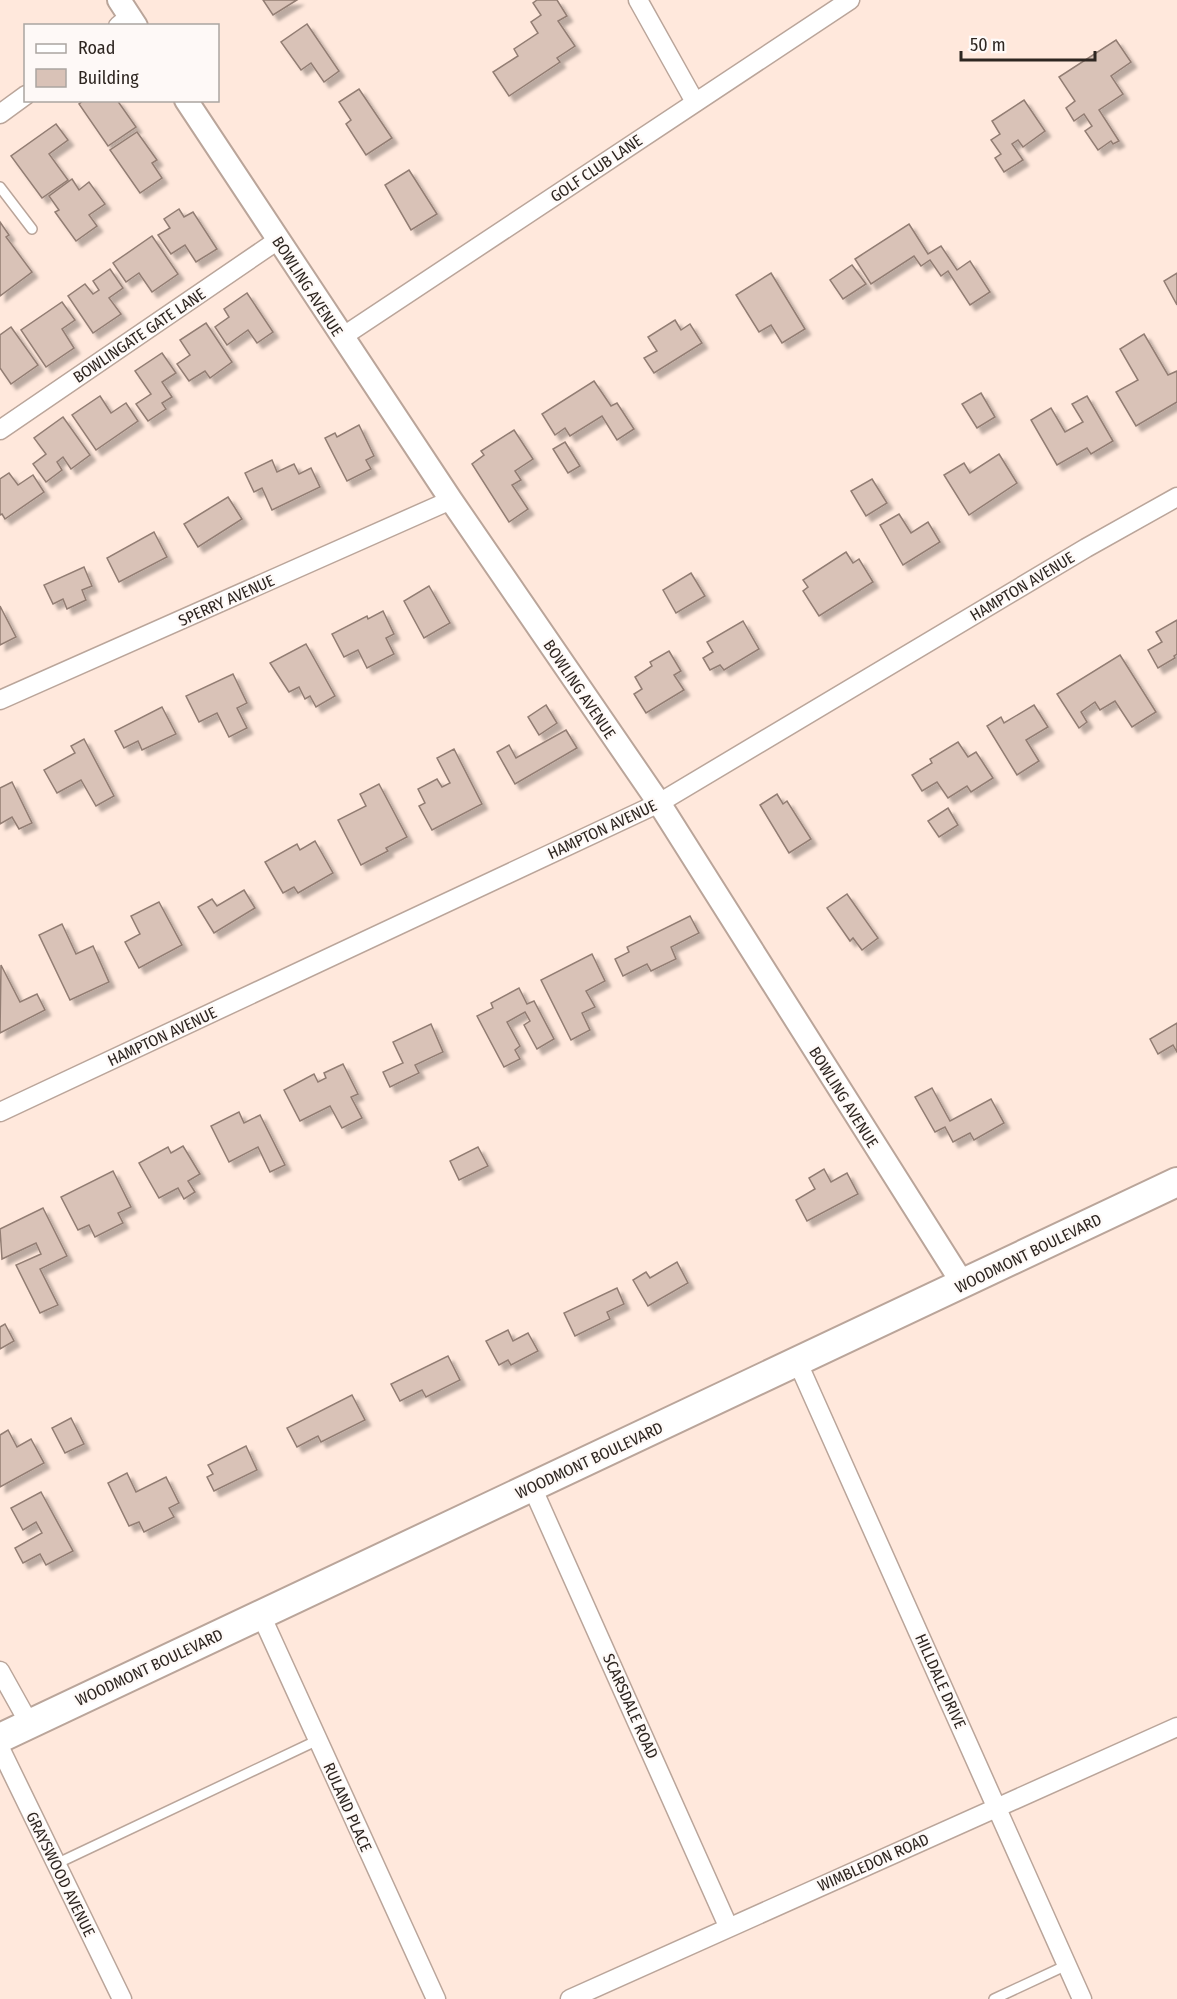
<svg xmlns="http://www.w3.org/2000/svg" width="1177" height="1999" font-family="'Fira Sans Condensed',sans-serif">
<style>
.building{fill:#d9c2b7;stroke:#927d73;stroke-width:1.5;filter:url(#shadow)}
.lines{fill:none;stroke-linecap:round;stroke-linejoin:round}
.service-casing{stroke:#baa59a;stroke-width:12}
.minor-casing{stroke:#baa59a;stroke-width:21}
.tertiary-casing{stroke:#baa59a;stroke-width:26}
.primary-casing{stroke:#baa59a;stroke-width:32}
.service{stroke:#fff;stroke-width:9}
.minor{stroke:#fff;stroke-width:18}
.tertiary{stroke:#fff;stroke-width:22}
.primary{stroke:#fff;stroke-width:28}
.labels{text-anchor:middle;stroke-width:4.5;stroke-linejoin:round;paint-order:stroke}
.street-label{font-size:16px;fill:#2e2621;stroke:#fef9f7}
</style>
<defs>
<filter id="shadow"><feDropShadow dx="5.5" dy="5.5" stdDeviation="1.5" flood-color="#0004"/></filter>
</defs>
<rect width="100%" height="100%" fill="#ffe8dc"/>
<g class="building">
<polygon points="263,0 297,0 273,15"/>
<polygon points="537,0 557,0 567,16 558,21 575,46 557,58 560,62 509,96 493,72 518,56 514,49 538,33 531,22 541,15 533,3"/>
<polygon points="307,24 339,71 324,82 311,63 301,70 281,42"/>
<polygon points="1116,40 1131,62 1111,76 1123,94 1099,110 1119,141 1113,144 1111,141 1098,150 1085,131 1092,126 1084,114 1074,121 1066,108 1075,101 1059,77"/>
<polygon points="359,89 392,138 366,155 346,124 351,120 339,102"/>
<polygon points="84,100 117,100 136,127 108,146 79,104"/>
<polygon points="1024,100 1045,131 1023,147 1018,140 1012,144 1023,160 1004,172 995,158 1001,154 991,140 1000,134 992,121"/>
<polygon points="56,124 68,140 49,154 68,180 42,198 11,156"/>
<polygon points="137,132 157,160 152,163 162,178 140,193 110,150"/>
<polygon points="409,170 437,214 411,230 385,185"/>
<polygon points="72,179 79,190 89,182 105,204 89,215 97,226 76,241 55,212 59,210 49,196"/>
<polygon points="179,209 184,217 193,212 217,249 196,262 185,245 171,254 158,235 170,228 164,219"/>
<polygon points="0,222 9,235 6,237 32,272 0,296"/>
<polygon points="909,224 928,254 941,246 957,270 970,261 990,292 970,305 948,271 941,276 930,260 921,266 914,256 871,284 855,259"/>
<polygon points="152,236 178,274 152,292 139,273 126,282 113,263"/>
<polygon points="852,265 866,284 843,299 830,280"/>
<polygon points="110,269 123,288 109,298 121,314 93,333 68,296 85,284 93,294 99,290 93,281"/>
<polygon points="771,273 805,329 782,343 771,325 759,332 736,295"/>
<polygon points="1177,273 1177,305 1164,281"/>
<polygon points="247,293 273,332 257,343 248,330 227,345 215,327 229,317 224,309"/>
<polygon points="62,302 75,320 62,329 74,348 46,367 21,330"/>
<polygon points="675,320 681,330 690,324 702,343 654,373 644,358 657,351 648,337"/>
<polygon points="206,323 232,362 210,378 205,371 189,381 177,364 190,355 180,340"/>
<polygon points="11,327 38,365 11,384 0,368 0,335"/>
<polygon points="1144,334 1168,375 1177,371 1177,402 1136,426 1116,392 1138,380 1120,349"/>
<polygon points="162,353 176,373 162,382 172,397 162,403 166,409 148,421 136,404 151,394 135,371"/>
<polygon points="594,381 611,406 617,403 634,429 617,440 602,416 570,436 565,428 555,435 542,414"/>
<polygon points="981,393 995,417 977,428 962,404"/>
<polygon points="100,396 111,413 126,403 138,421 96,450 72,415"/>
<polygon points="1087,396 1113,441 1091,454 1087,448 1057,465 1031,420 1051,408 1065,432 1083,422 1072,404"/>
<polygon points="63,417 90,455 71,469 63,457 57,462 62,470 46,482 33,464 46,454 34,438"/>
<polygon points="359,425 374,456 366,460 371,469 347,481 325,438 335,433 337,437"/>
<polygon points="514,430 533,459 515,471 521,480 512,485 528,509 509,522 472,464 484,455 481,451"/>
<polygon points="565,442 580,466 568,473 553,449"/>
<polygon points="999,454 1017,483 969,515 944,475 964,463 970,473"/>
<polygon points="272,460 277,472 294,464 299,474 311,468 320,487 272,510 262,488 254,492 245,473"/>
<polygon points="9,473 18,485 33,475 44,492 5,519 2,514 0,515 0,479"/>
<polygon points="872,479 887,503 866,516 851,491"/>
<polygon points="228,497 242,519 198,547 184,524"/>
<polygon points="899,514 911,533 928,522 940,542 903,565 880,525"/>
<polygon points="154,532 167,557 119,582 107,558"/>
<polygon points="846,552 853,563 859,559 873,582 819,616 803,591 808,587 803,580"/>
<polygon points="84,567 92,586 82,590 86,600 67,609 63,599 53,604 44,585"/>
<polygon points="691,573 705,596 676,613 663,590"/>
<polygon points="429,586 450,623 424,638 404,601"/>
<polygon points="0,606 16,637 0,645"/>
<polygon points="383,611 394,634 386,638 394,654 367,668 358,650 344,657 332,634 367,616 368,619"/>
<polygon points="1177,620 1177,654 1174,656 1175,658 1158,668 1148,650 1162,642 1156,632"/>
<polygon points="743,621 759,649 724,670 720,665 710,670 703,658 713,652 707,642"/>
<polygon points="306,644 335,696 316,707 310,696 305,699 299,687 289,692 270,663"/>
<polygon points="669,651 681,671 674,675 684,690 646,713 634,694 642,689 635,677 652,666 650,662"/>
<polygon points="1120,655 1156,712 1132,727 1115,701 1100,710 1095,702 1081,712 1087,722 1079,728 1057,694"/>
<polygon points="233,674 247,703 237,708 247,728 229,737 217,713 199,722 186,696"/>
<polygon points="546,705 557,723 539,735 528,717"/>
<polygon points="1034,705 1048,727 1026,740 1039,761 1017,775 987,726 1001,717 1004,723"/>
<polygon points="162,707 176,734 142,750 138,741 124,748 115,731"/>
<polygon points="566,730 577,748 515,784 497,752 509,745 516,758"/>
<polygon points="84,739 114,796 96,806 81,780 57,793 44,770 75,753 71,746"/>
<polygon points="958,742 968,757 976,752 993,778 971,792 967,786 948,798 937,782 922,791 912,775 932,763 930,759"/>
<polygon points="454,749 482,804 432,830 419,806 425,803 418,789 437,779 442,787 450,783 437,758"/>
<polygon points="12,782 32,823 19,829 12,817 0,824 0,788"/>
<polygon points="379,784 407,837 386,848 388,851 361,865 338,820 366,806 360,794"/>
<polygon points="777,794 783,804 787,801 811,839 789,853 760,805"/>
<polygon points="948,808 958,825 939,837 928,821"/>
<polygon points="315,841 333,873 298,893 294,887 283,893 265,862 297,844 300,850"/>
<polygon points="244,890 255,908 214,933 198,907 212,899 217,906"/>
<polygon points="847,894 878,938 862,950 853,938 850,941 827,908"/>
<polygon points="159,902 182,945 139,968 125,942 140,934 131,916"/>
<polygon points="690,916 699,933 671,947 676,959 651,971 647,964 623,976 615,959 629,952 627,947"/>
<polygon points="62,924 76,954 93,946 109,982 70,1000 39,935"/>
<polygon points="592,954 605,981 586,991 595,1007 582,1013 590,1030 571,1040 541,980"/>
<polygon points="1,965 20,1002 37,994 45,1010 0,1033"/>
<polygon points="519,988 527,1004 534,1001 554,1039 537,1049 524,1025 530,1021 525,1012 507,1022 520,1046 515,1050 520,1059 504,1067 477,1016 493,1008 491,1003"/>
<polygon points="1177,1023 1177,1052 1173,1045 1158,1054 1150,1039"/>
<polygon points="431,1024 443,1052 415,1065 419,1073 390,1087 383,1072 403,1063 393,1042"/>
<polygon points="343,1064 358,1094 351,1097 362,1118 342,1128 330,1106 300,1121 284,1090 314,1074 318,1082 326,1078 324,1073"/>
<polygon points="932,1088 950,1121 991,1099 1004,1123 974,1140 970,1133 953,1142 945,1127 935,1132 915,1097"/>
<polygon points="239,1112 244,1123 260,1115 285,1165 270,1172 258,1147 229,1162 211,1126"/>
<polygon points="183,1146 200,1174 188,1181 195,1192 184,1199 178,1188 159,1198 139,1163 168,1147 171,1153"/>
<polygon points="478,1147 488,1166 459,1180 450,1161"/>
<polygon points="824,1169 831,1182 847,1173 858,1194 807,1221 796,1200 815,1189 809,1178"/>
<polygon points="113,1171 131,1207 118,1213 123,1223 95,1237 89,1225 78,1230 61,1197"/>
<polygon points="43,1208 67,1256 40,1269 58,1305 40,1313 16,1265 41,1254 36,1243 2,1259 0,1229"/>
<polygon points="677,1262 688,1283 648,1306 633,1280 646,1272 650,1278"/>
<polygon points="617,1288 624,1304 607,1312 610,1319 575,1336 564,1313"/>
<polygon points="5,1324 14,1341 0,1349 0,1327"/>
<polygon points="508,1330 513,1341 528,1333 538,1351 511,1365 508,1360 499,1365 486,1341"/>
<polygon points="448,1356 460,1380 426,1397 422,1390 400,1401 391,1384"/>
<polygon points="352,1395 365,1420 321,1442 318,1436 297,1447 287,1428"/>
<polygon points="71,1418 84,1444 65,1453 52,1428"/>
<polygon points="8,1430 17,1447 31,1439 44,1463 0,1487 0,1435"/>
<polygon points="246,1446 257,1470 214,1491 207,1477 213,1474 208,1465"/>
<polygon points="127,1473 136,1492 166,1477 179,1503 169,1508 174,1517 144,1532 139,1522 129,1526 108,1483"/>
<polygon points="41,1492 73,1551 46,1565 40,1554 23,1563 15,1548 42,1533 36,1522 23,1530 11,1508"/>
</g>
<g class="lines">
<g class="service-casing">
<g id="service">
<polyline points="0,187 32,229"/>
<polyline points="56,1864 318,1740"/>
<polyline points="994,1999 1067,1965"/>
</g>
</g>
<g class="minor-casing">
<g id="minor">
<polyline points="638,0 695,102"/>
<polyline points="118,26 130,16"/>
<polyline points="0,114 26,95"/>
<polyline points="342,337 850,0"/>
<polyline points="0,430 278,240"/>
<polyline points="0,700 451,500"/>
<polyline points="0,1112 659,803 1086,548 1177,497"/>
<polyline points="798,1363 1082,1999"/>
<polyline points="532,1487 728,1926"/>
<polyline points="261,1615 436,1999"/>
<polyline points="0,1671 29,1723"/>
<polyline points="0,1748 122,1999"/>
<polyline points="570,1999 1177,1727"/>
</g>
</g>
<g class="tertiary-casing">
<g id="tertiary">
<polyline points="119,0 136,26"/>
<polyline points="186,100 451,500 659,803 963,1284"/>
</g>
</g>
<g class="primary-casing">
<polyline id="primary" points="0,1738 1177,1182"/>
</g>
<use href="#service" class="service"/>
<use href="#minor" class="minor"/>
<use href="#tertiary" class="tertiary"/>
<use href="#primary" class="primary"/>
</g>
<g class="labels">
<g class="street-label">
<text transform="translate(596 168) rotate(-34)" y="6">GOLF CLUB LANE</text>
<text transform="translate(308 286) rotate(57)" y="6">BOWLING AVENUE</text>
<text transform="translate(139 335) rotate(-34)" y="6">BOWLINGATE GATE LANE</text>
<text transform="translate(1022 586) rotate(-31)" y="6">HAMPTON AVENUE</text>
<text transform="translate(226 600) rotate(-24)" y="6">SPERRY AVENUE</text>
<text transform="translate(580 689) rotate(56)" y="6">BOWLING AVENUE</text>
<text transform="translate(602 829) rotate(-25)" y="6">HAMPTON AVENUE</text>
<text transform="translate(162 1036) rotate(-25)" y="6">HAMPTON AVENUE</text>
<text transform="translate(844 1097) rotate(58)" y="6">BOWLING AVENUE</text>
<text transform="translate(1028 1253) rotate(-26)" y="6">WOODMONT BOULEVARD</text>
<text transform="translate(589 1460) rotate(-25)" y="6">WOODMONT BOULEVARD</text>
<text transform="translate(149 1667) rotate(-25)" y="6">WOODMONT BOULEVARD</text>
<text transform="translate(941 1681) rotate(66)" y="6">HILLDALE DRIVE</text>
<text transform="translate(631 1706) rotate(66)" y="6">SCARSDALE ROAD</text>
<text transform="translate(348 1807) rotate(66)" y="6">RULAND PLACE</text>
<text transform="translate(873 1862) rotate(-24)" y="6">WIMBLEDON ROAD</text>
<text transform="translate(61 1874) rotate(64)" y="6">GRAYSWOOD AVENUE</text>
</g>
</g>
<rect x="24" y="24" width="195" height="78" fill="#fef9f7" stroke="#aba5a1" stroke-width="1.5"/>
<rect x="36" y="44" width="30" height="9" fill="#ffffff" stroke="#aba5a1" stroke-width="1.5"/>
<text x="78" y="54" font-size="18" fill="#2e2621">Road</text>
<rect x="36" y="69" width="30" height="18" fill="#d9c2b7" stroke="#aba5a1" stroke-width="1.5"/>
<text x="78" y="84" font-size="18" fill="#2e2621">Building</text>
<path d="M961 51v9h134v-9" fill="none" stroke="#2e2621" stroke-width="3"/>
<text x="970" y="51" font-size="18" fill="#2e2621" stroke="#fef9f7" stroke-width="4.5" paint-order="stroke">50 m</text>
</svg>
